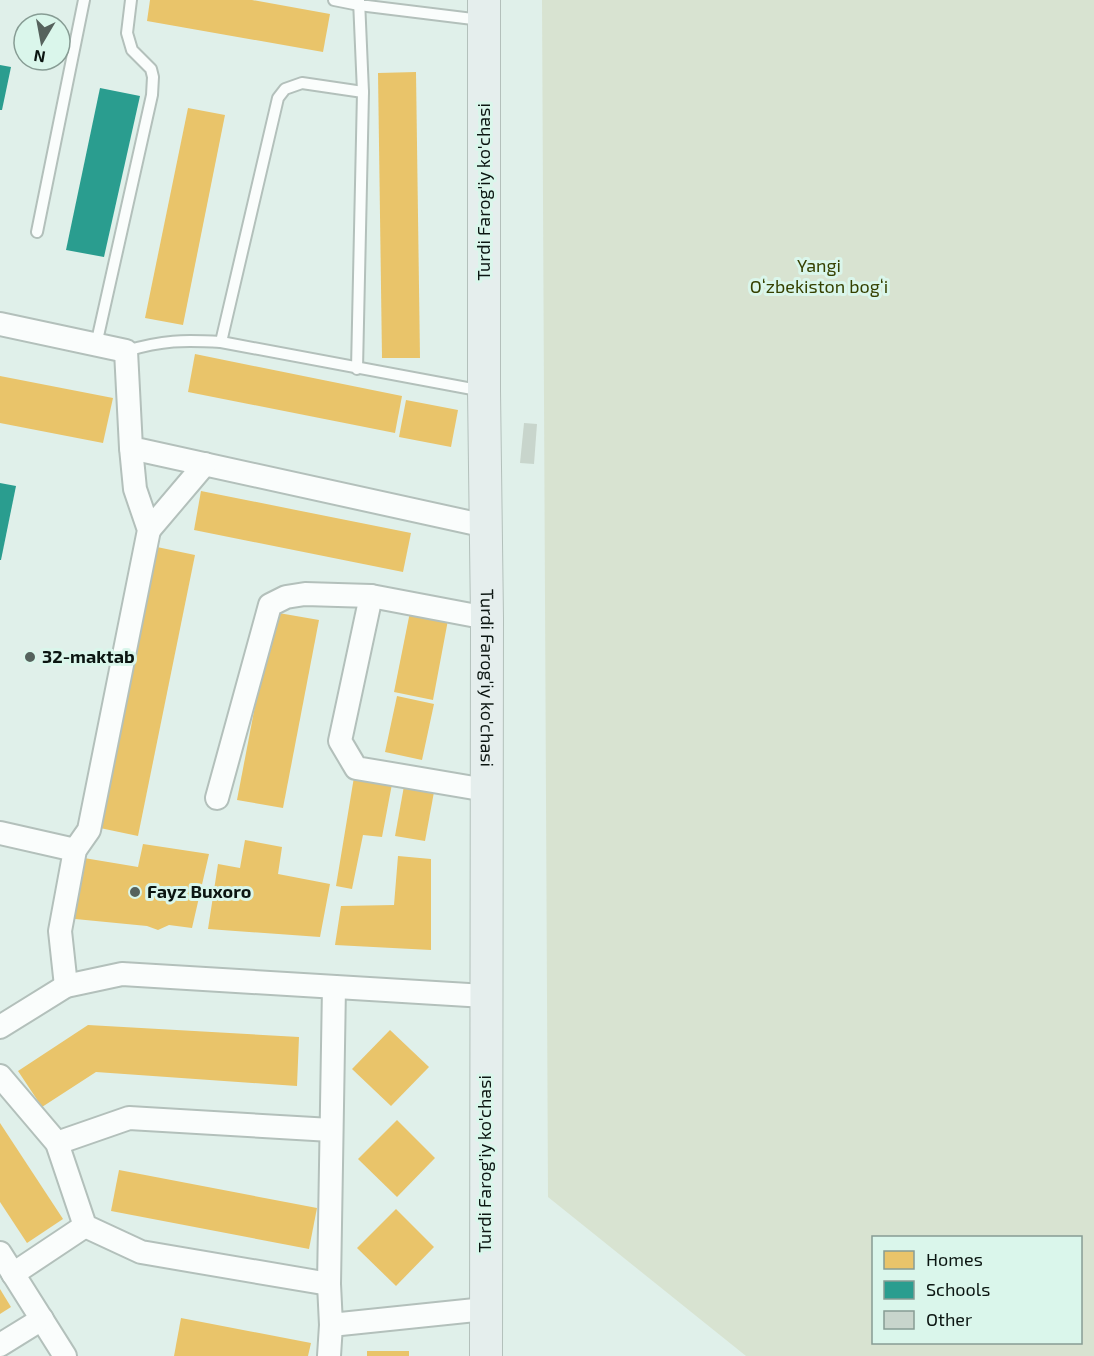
<svg xmlns="http://www.w3.org/2000/svg" width="1094" height="1356" font-family="'Exo 2',sans-serif">
<style>
.green{fill:#d8e3d1;fill-rule:evenodd}
.homes{fill:#e9c46a}
.schools{fill:#2a9d8f}
.building{fill:#c8d5cc}
.lines{fill:none;stroke-linecap:round;stroke-linejoin:round}
.lane-casing{stroke:#b3c0bb;stroke-width:14}
.street-casing{stroke:#b3c0bb;stroke-width:26}
.secondary-casing{stroke:#b3c0bb;stroke-width:34}
.lane{stroke:#fafdfc;stroke-width:10}
.street{stroke:#fafdfc;stroke-width:22}
.secondary{stroke:#e5eeed;stroke-width:32}
.poi-dot{fill:#56625d;stroke:#daf6eb;stroke-width:2}
.labels{text-anchor:middle;stroke-width:6;stroke-linejoin:round;paint-order:stroke}
.street-label{font-size:18px;fill:#0b1511;stroke:#daf6eb}
.park-label{font-size:18px;fill:#354000;stroke:#daf6eb}
.poi-label{font-size:18px;font-weight:bold;fill:#0b1511;stroke:#daf6eb;text-anchor:start}
</style>
<rect width="100%" height="100%" fill="#e0f0ea"/>
<path class="green" d="M542,0H1094V1356H746L548,1197ZM874,1238H1080V1342H874Z"/>
<g class="homes">
<polygon points="150,0 252,0 330,14 323,52 147,21"/>
<polygon points="416,72 420,358 382,358 378,73"/>
<polygon points="188,108 225,115 183,325 145,318"/>
<polygon points="195,354 402,396 395,433 188,392"/>
<polygon points="0,376 113,398 103,443 0,423"/>
<polygon points="406,400 458,410 451,447 399,437"/>
<polygon points="201,491 411,533 403,572 194,530"/>
<polygon points="157,547 195,555 138,836 100,828"/>
<polygon points="273,612 319,620 283,808 237,800"/>
<polygon points="410,612 448,620 433,700 394,692"/>
<polygon points="397,696 434,704 422,760 385,752"/>
<polygon points="354,777 392,784 382,837 363,835 352,889 336,886"/>
<polygon points="404,786 434,792 425,841 395,836"/>
<polygon points="245,840 282,847 278,874 330,884 320,937 208,929 218,864 240,868"/>
<polygon points="143,844 209,854 192,928 169,925 158,930 147,926 65,918 78,857 138,867"/>
<polygon points="398,856 431,859 431,950 335,945 341,906 394,905"/>
<polygon points="88,1025 299,1037 297,1086 96,1072 42,1107 18,1071"/>
<polygon points="390,1030 429,1067 391,1106 352,1069"/>
<polygon points="397,1120 435,1158 397,1197 358,1159"/>
<polygon points="0,1123 63,1219 27,1243 0,1202"/>
<polygon points="119,1170 317,1208 309,1249 111,1211"/>
<polygon points="396,1209 434,1247 396,1286 357,1248"/>
<polygon points="0,1289 11,1307 0,1314"/>
<polygon points="181,1318 311,1343 308,1356 174,1356"/>
<rect x="367" y="1351" width="42" height="5"/>
</g>
<g class="schools">
<polygon points="0,65 11,67 2,110 0,110"/>
<polygon points="100,88 140,96 104,257 66,250"/>
<polygon points="0,483 16,486 1,560 0,560"/>
</g>
<polygon class="building" points="524,423 537,424 534,464 520,463"/>
<g class="lines">
<g class="lane-casing">
<g id="lane">
<polyline points="334,0 359,5 481,20"/>
<polyline points="363,92 302,83 285,89 278,98 221,342 483,391"/>
<polyline points="37,232 84,0"/>
<polyline points="96,345 152,95 153,77 151,69 132,50 127,33 131,0"/>
<path d="M126,351C164,340 182,340 221,342"/>
<polyline points="357,369 363,92 359,0"/>
</g>
</g>
<g class="street-casing">
<g id="street">
<polyline points="0,324 126,351 131,448 486,526"/>
<polyline points="149,530 205,464"/>
<polyline points="371,596 340,741 356,768 486,790"/>
<polyline points="217,798 270,605 286,597 305,594 371,596 487,618"/>
<polyline points="0,833 75,850"/>
<polyline points="66,986 60,931 75,850 89,830 149,530 135,489 131,448"/>
<polyline points="334,987 329,1284 331,1325 485,1309"/>
<polyline points="0,1027 66,986 122,974 485,996"/>
<polyline points="0,1076 57,1143 85,1226 141,1252 329,1284"/>
<polyline points="57,1143 129,1118 331,1130"/>
<polyline points="0,1253 65,1356"/>
<polyline points="13,1274 85,1226"/>
<polyline points="0,1345 42,1319"/>
<polyline points="329,1356 331,1325"/>
</g>
</g>
<g class="secondary-casing">
<g id="secondary">
<path id="s1" d="M484,0V391L487,618L486,1356"/>
</g>
</g>
<use href="#lane" class="lane"/>
<use href="#street" class="street"/>
<use href="#secondary" class="secondary"/>
</g>
<g class="poi-dot">
<circle cx="30" cy="657" r="6"/>
<circle cx="135" cy="892" r="6"/>
</g>
<g class="labels">
<g class="street-label">
<text transform="translate(484 192) rotate(-90)" y="6">Turdi Farog'iy ko'chasi</text>
<text dy="6" stroke="none"><textPath href="#s1" startOffset="678">Turdi Farog'iy ko'chasi</textPath></text>
<text transform="translate(485 1164) rotate(-90)" y="6">Turdi Farog'iy ko'chasi</text>
</g>
<g class="park-label">
<text x="819" y="272">Yangi<tspan x="819" dy="21">Oʻzbekiston bogʻi</tspan></text>
</g>
<g class="poi-label">
<text x="42" y="663">32-maktab</text>
<text x="147" y="898">Fayz Buxoro</text>
</g>
</g>
<rect x="872" y="1236" width="210" height="108" fill="#daf6eb" stroke="#879c94" stroke-width="1.5"/>
<rect x="884" y="1251" width="30" height="18" fill="#e9c46a" stroke="#879c94" stroke-width="1.5"/>
<text x="926" y="1266" font-size="18" fill="#0b1511">Homes</text>
<rect x="884" y="1281" width="30" height="18" fill="#2a9d8f" stroke="#879c94" stroke-width="1.5"/>
<text x="926" y="1296" font-size="18" fill="#0b1511">Schools</text>
<rect x="884" y="1311" width="30" height="18" fill="#c8d5cc" stroke="#879c94" stroke-width="1.5"/>
<text x="926" y="1326" font-size="18" fill="#0b1511">Other</text>
<g transform="translate(42 42) rotate(190)"><circle r="28" fill="#daf6eb" stroke="#879c94" stroke-width="1.5"/>
<path d="M0-4.5L10 22L0 15L-10 22Z" fill="#56625d"/>
<text y="-9" font-size="16" font-weight="bold" text-anchor="middle" fill="#0b1511">N</text>
</g>
</svg>
